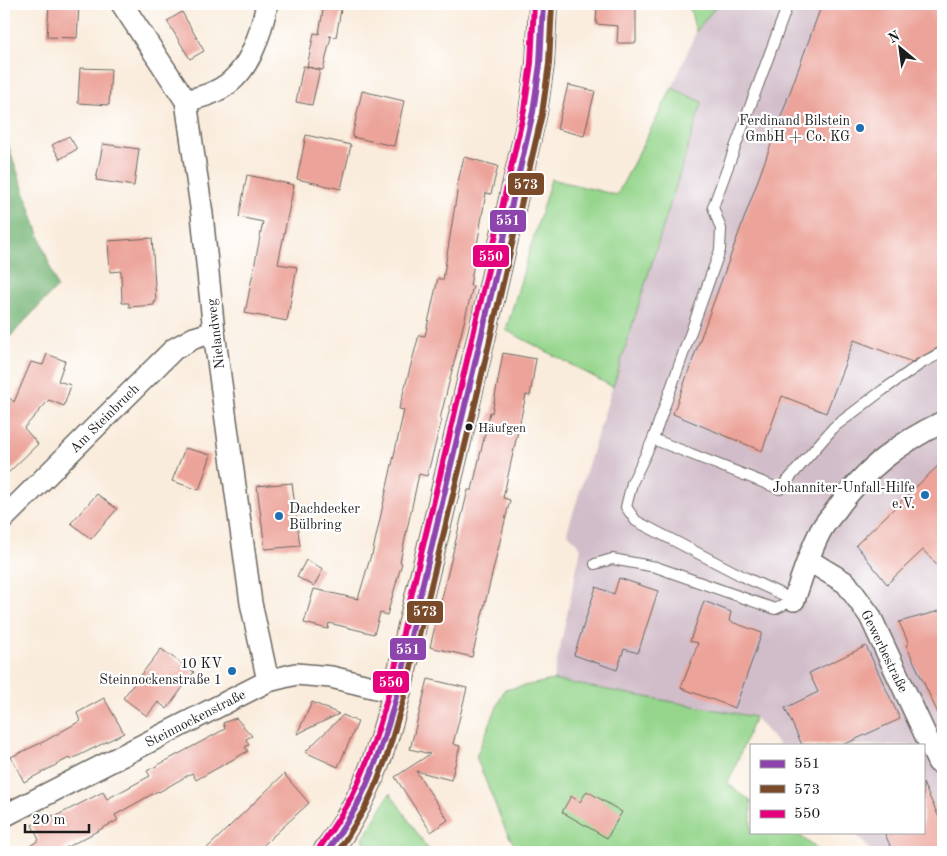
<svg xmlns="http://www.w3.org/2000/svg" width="947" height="856" font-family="'Old Standard TT',serif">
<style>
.industrial{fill:#d1bdc9}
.green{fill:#95d58c;stroke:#587854}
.forest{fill:#78b678;stroke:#4a694a}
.building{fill:#eca399}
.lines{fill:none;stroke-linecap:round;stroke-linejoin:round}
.lane-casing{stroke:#69655f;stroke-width:12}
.street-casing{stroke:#69655f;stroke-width:24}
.secondary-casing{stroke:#69655f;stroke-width:30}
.lane{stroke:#fff;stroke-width:10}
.street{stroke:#fff;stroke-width:21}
.secondary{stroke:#fde4d0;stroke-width:28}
.bus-1-casing{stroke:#fff;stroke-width:10}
.bus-2-casing{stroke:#fff;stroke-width:10}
.bus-3-casing{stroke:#fff;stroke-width:10}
.bus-1{stroke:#8e44ad;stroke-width:6}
.bus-2{stroke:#7a4b2a;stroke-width:6}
.bus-3{stroke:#e5007d;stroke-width:6}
.poi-dot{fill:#1f6fb2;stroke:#fff;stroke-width:2}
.bus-dot{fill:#1c1c1c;stroke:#fff;stroke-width:2}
.labels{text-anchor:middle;stroke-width:4.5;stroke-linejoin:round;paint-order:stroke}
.bus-label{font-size:13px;fill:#1c1c1c;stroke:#fff;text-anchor:start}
.poi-label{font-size:14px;fill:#1c1c1c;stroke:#fff;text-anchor:end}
.street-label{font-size:14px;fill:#1c1c1c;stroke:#fff}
.line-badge{stroke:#fff;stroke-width:2}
.badge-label{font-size:14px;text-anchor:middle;font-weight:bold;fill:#fff}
</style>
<rect width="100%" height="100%" fill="#fff"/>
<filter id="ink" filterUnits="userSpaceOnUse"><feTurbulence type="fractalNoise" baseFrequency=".02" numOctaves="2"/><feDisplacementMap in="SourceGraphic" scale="10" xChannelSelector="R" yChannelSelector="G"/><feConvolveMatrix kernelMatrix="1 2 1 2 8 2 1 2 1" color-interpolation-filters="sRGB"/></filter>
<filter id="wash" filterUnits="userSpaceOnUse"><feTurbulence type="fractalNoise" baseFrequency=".0096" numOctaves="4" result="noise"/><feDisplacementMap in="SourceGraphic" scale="20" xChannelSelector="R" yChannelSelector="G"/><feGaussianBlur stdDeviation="1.12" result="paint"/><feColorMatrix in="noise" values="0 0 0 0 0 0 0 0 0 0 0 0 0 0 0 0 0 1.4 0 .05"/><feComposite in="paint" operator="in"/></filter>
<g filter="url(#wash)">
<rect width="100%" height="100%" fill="#f9ecdc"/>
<polygon class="industrial" points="717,4 943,4 943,852 872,852 854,832 923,832 923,745 779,745 755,717 553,680 581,548 567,532 702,102 672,88 696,32"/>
<g class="green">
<polygon points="689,4 717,4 696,32"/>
<polygon points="672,88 702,102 613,387 506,330 551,179 617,195"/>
<polygon points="553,680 755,717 728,784 751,801 751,832 795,832 821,852 519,852 506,831 476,757 504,690"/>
<polygon points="390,793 430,852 371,852 363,839"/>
</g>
<polygon class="forest" points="4,133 57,287 4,343"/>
<g id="blocks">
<g class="building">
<polygon points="49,4 79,6 77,38 47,37"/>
<polygon points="324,4 342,4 336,37 329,36 331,37 323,70 307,67 314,33 319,34"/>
<polygon points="597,4 636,4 636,43 617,43 618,26 596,24"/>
<polygon points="822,4 943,4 943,345 912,362 854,340 826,413 782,396 762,451 673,414"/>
<polygon points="182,12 204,51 190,59 167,21"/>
<polygon points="303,66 320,70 312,105 296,102"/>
<polygon points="80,68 111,69 109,105 78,103"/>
<polygon points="568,85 595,91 584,136 557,129"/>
<polygon points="362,91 404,101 394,146 352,137"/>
<polygon points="306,135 351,145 341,189 297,179"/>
<polygon points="69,136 77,149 60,159 52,145"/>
<polygon points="103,144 139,149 134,186 96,180"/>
<polygon points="464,157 498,166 491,194 486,193 470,286 473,286 440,419 442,419 427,476 419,474 400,562 402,563 387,615 380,613 374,634 329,623 328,629 304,623 314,589 358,599 371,555 372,555 404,410 399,409 419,335 425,336 438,278 443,280 454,211 458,186 457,186"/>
<polygon points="247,175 294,185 278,264 297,267 287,321 245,313 263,222 239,217"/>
<polygon points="152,238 156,302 154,302 154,305 129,307 129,303 122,303 121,271 110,272 108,241"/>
<polygon points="503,353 536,359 530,396 526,395 503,498 510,500 472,657 430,647 468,490 472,490 490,412 492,413"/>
<polygon points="47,354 65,361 58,381 71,385 64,406 49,400 24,428 38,444 4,477 4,393 14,402 31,362 43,365"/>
<polygon points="185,448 211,455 199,490 172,481"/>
<polygon points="943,461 943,572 923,550 887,584 856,545"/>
<polygon points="292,483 300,546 265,549 257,486"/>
<polygon points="97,494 117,509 91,539 71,523"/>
<polygon points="306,560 323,569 314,586 297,577"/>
<polygon points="619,578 658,591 638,653 624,649 617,670 574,655 596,587 614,594"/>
<polygon points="704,601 731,612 729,621 762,633 735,708 681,688 698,643 690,641"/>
<polygon points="943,610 943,724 906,645 909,644 899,622"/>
<polygon points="866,646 900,719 843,745 802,745 785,708 818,692 809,673"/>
<polygon points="161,649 194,672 167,709 158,702 147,716 123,698"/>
<polygon points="428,679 467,688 453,744 460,746 451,780 416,771 448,820 431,832 395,777 430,754 410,749"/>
<polygon points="104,698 124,733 70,760 69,758 24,782 11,757 45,741 80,721 77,713"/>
<polygon points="312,702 339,714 297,734"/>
<polygon points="343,715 358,722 338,767 305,752"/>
<polygon points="236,718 252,736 246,739 249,745 245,747 248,751 196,780 192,773 159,792 158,791 115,815 118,820 58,852 21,852 39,840 32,825 53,815 54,817 103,792 107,799 150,776 147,771 225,729 223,723"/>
<polygon points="284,774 309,803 256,852 203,852"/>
<polygon points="923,783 943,826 943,852 893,852 884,832 923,832"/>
<polygon points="587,791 622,812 607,838 562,812 571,796 580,802"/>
</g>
</g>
</g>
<g filter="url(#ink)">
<use href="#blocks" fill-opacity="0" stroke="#69655f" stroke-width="1"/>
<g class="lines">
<g class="lane-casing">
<g id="lane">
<polyline points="788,4 713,207 721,229 720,250 653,439 780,489 834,427 883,390 922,363 943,352"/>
<polyline points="653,439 632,483 626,507 636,521 742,576 794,600"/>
<polyline points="595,564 612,559 656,567 775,609 794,600"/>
</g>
</g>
<g class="street-casing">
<g id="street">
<polyline points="122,4 186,101 202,214 214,332 251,603 268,681"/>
<path d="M186,101C196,98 207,96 216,91C249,76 260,36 267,4"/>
<polyline points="4,518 174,349 194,338 214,332"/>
<polyline points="808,560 846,583 870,616 938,762"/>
<path d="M794,600C802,577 809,553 820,532C824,524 830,517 836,510C864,470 898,443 943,422"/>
<polyline points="4,816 268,681 296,674 331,677 397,693"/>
</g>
</g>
<g class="secondary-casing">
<path id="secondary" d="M327,852C375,790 391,719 408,644C413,619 420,594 426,569C464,417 498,265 533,112L540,64L543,4"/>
</g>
<use href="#lane" class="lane"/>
<use href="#street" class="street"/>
<use href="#secondary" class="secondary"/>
<g class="bus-1-casing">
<path id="bus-1" d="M327,852C338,836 349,820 358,803C395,728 409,638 429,558C465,409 499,261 533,112L540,64L543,4"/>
</g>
<g class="bus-2-casing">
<polyline id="bus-2" points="338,852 365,808 377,782 387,756 403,701 476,400 542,114 549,64 552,4"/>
</g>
<g class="bus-3-casing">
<path id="bus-3" d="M320,847C331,831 342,815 351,798C388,723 401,635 421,554C457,406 491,258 524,110L531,63L534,4"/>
</g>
<use href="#bus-1" class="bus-1"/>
<use href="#bus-2" class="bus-2"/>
<use href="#bus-3" class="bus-3"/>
</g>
</g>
<g class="poi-dot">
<circle cx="860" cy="128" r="5"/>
<circle cx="925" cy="495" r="5"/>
<circle cx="279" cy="516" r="5"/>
<circle cx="232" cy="671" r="5"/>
</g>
<circle class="bus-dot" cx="469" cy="427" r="4.5"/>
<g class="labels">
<g class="bus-label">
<text x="478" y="432">Häufgen</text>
</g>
<g class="poi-label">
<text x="850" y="125">Ferdinand Bilstein<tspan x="850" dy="16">GmbH + Co. KG</tspan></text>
<text x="915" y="492">Johanniter-Unfall-Hilfe<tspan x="915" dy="16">e.V.</tspan></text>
<text x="289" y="513" text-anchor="start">Dachdecker<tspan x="289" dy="16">Bülbring</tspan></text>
<text x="222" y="668">10 KV<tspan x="222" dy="16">Steinnockenstraße 1</tspan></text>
</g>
<g class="street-label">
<text transform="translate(215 334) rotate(-97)" y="5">Nielandweg</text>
<text transform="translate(104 418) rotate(-45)" y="5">Am Steinbruch</text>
<text transform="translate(885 651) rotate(64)" y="5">Gewerbestraße</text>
<text transform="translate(195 718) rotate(-27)" y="5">Steinnockenstraße</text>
</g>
</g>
<g class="line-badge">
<rect x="507" y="172" width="38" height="24" rx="5" fill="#7a4b2a"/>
<rect x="489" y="209" width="38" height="24" rx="5" fill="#8e44ad"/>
<rect x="472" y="244" width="38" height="24" rx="5" fill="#e5007d"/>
<rect x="406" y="600" width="38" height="24" rx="5" fill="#7a4b2a"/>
<rect x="389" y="637" width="38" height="24" rx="5" fill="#8e44ad"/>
<rect x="372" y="670" width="38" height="24" rx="5" fill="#e5007d"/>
</g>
<g class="badge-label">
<text x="526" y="189">573</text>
<text x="508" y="225">551</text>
<text x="491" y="261">550</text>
<text x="425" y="616">573</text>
<text x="408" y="654">551</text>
<text x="391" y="687">550</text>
</g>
<rect width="947" height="856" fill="none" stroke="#fff" stroke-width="20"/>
<rect x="750" y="744" width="175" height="90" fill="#ffffff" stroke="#a4a4a4"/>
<rect x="760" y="760" width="25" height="8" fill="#8e44ad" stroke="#a4a4a4"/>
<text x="794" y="768" font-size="15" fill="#1c1c1c">551</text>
<rect x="760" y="785" width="25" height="8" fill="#7a4b2a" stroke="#a4a4a4"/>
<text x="794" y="794" font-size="15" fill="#1c1c1c">573</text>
<rect x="760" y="810" width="25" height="8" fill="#e5007d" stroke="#a4a4a4"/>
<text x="794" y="818" font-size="15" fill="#1c1c1c">550</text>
<g transform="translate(900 48) rotate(331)" stroke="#ffffff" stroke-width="4" paint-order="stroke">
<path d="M0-4L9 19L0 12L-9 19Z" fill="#1c1c1c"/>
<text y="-8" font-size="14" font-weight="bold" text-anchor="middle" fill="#1c1c1c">N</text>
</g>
<path d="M25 824v8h64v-8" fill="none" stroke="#1c1c1c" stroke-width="2.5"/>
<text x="32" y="824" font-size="15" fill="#1c1c1c" stroke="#ffffff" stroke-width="4" paint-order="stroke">20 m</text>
</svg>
